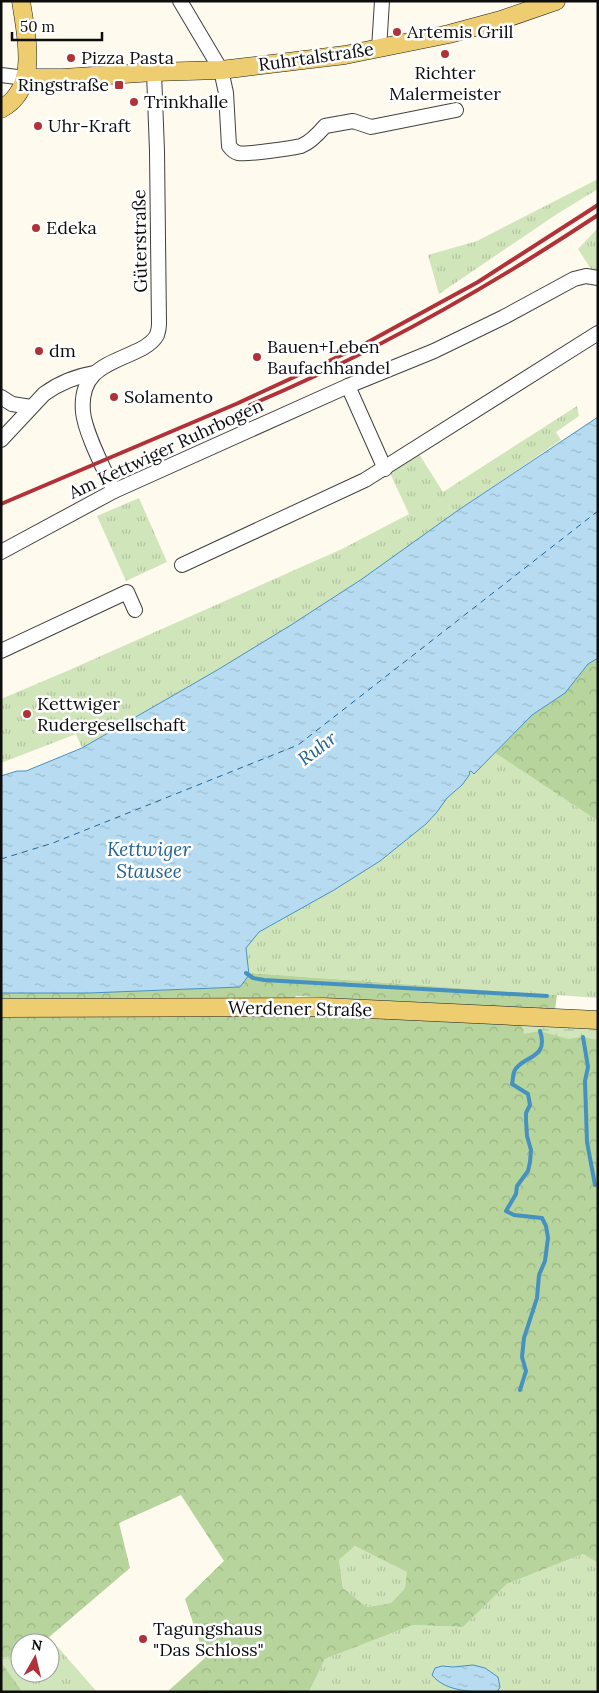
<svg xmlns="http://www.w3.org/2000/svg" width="599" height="1693" font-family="Lora,serif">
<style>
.grass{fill:url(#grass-tufts)}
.forest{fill:url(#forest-crowns);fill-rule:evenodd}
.wetland{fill:url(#wetland-marsh)}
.water{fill:url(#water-ripples);stroke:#4591c1}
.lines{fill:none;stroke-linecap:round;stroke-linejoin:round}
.stream{stroke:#4591c1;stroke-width:4}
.ferry{stroke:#216394;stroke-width:1;stroke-dasharray:6 5;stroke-linecap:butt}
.minor-casing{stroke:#404040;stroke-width:16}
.major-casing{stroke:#1e1e1e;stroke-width:19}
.minor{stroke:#fff;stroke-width:14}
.major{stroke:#edcd6f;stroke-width:18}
.rail{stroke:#b13139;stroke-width:4}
.poi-dot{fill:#b13139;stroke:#fff;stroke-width:2}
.labels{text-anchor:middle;stroke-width:5;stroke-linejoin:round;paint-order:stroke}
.poi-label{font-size:18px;fill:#0d0d0d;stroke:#fff;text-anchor:start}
.street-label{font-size:18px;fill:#0d0d0d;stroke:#fff}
.water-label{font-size:19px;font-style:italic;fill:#216394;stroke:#fff}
</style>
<defs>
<pattern id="grass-tufts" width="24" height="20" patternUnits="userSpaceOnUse" patternTransform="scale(1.25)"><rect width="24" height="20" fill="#d1e5bb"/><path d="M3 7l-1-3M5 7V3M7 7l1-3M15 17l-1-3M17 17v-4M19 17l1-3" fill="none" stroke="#b2c3a0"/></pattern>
<pattern id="forest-crowns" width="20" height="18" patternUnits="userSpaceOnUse" patternTransform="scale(1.25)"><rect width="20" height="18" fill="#b6d49b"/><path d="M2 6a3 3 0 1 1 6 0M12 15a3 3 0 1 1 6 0" fill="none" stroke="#9bb584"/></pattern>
<pattern id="wetland-marsh" width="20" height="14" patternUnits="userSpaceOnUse" patternTransform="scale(1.25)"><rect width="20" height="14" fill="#d1e5bb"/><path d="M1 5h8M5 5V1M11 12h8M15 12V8" fill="none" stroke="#b2c3a0"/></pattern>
<pattern id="water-ripples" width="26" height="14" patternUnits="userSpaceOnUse" patternTransform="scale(1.25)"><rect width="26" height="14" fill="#b7dcf1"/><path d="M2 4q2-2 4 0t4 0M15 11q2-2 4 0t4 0" fill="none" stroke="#9cbccd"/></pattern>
</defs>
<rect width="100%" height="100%" fill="#fefaee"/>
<g class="grass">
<polygon points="598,179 598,189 557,214 439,294 428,255 477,241"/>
<polygon points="598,228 598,271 591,269 578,249"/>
<polygon points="577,406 579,416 556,432 561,440 457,511 362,579 291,625 219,669 82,748 76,734 1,763 1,699 67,671 342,549 409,514 390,473 419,454 443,492"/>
<polygon points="139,498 167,562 126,581 97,516"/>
<polygon points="495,753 598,821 598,998 249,973 246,948 259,932 334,890 380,861 426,824 437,812 446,798 457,790 470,774 468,773 471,770 475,773"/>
<polygon points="355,1546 408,1572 405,1588 391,1603 367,1607 343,1588 339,1560"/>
<polygon points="583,1554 598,1563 598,1692 309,1692 325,1659 413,1625 463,1627 507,1584"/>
<polygon points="49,1637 97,1692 18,1692 20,1690 1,1662 1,1658 20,1656 20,1673 50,1673 50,1643 42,1643"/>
</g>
<g class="forest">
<polygon points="598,658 598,821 495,753 532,715 565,693 588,664"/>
<polygon points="249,973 557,995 555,1010 296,996 291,1001 1,1002 1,993 89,993 240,987"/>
<path d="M1,1010H293L598,1023V1563L583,1554L507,1584L463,1627L413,1625L325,1659L309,1692H167L205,1658L185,1599L224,1561L181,1495L119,1523L130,1568L42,1643H20V1656L1,1658ZM355,1546L407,1572L405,1588L391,1603L367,1607L343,1588L339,1560Z"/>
<polygon points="1,1662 21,1690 18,1692 1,1692"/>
</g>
<polygon class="wetland" points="598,1022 598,1040 583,1037 568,1039 540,1031 524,1034 521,1023"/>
<g class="water">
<polygon points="598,417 598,658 588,664 565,693 532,715 474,774 471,771 469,772 470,774 462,785 447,798 437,812 426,824 380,861 334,890 259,932 246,948 249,975 240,987 89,993 1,993 1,776 17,771 26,771 82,748 219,669 291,625 362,579 457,511"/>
<path d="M473,1665L485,1668L498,1677L500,1687L497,1692C477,1692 446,1693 432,1675L435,1668L442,1666L453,1667Z"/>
</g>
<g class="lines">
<g class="stream">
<polyline points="246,973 253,978 264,980 547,996"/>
<polyline points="583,1037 588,1067 585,1081 587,1142 595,1185"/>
<path d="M520,1390L526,1371L522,1357L524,1338L537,1298L539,1275L545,1261L548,1238L546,1226L542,1218L514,1215L506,1211L516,1194L517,1186L528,1171L530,1162L531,1150L527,1136L526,1120V1113L530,1105L528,1094L512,1084C513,1080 513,1075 514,1072C520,1056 550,1060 540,1031"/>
</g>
<polyline class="ferry" points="1,859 53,843 298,745 598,511"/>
<g class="minor-casing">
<g id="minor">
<path d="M180,1L221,70L226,93L229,146C232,150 234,152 238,153C246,155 292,148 301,146C309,143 319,133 325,126L353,121L371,127L456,110"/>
<polyline points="379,49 382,1"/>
<polyline points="1,75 25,78"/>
<polyline points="348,386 385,469"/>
<polyline points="1,397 12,404 31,407"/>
<path d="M1,440L44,394C59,383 77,376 95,373"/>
<path d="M114,491C105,471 85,433 83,412C79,367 113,364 143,348C148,345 154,341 157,335C158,332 159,328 159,324L157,151L154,72"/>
<polyline points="1,552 114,491 348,386 434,351 504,317 574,279 586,276 598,278"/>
<polyline points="182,565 365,480 598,333"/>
<polyline points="1,651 127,592 135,610"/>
</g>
</g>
<g class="major-casing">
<g id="major">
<polyline points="25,78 63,78 154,72 221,70 345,55 449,34 501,20 556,1"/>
<path d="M1,109C40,88 26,36 21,1"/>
<polyline points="1,1008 324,1007 598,1020"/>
</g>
</g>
<use href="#minor" class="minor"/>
<use href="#major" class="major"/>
<g class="rail">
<path d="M250,405C374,353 486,289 598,215"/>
<polyline points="1,504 236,404 359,347 478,282 598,205"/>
</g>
</g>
<g class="poi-dot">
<circle cx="397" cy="32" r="5"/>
<circle cx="445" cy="54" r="5"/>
<circle cx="71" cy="58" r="5"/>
<rect x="114" y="80" width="10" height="10" rx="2.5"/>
<circle cx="134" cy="102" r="5"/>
<circle cx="38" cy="126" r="5"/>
<circle cx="36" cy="228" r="5"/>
<circle cx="39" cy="351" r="5"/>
<circle cx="257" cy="357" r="5"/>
<circle cx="114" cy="397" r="5"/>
<circle cx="27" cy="714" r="5"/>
<circle cx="143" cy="1639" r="5"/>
</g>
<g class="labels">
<g class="poi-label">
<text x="407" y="38">Artemis Grill</text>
<text x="81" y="64">Pizza Pasta</text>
<text x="445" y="79" text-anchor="middle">Richter<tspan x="445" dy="21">Malermeister</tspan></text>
<text x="109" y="91" text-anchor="end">Ringstraße</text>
<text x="144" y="108">Trinkhalle</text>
<text x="48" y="132">Uhr-Kraft</text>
<text x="46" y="234">Edeka</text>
<text x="267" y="353">Bauen+Leben<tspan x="267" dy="21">Baufachhandel</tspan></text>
<text x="49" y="357">dm</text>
<text x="124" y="403">Solamento</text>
<text x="37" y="710">Kettwiger<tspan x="37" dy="21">Rudergesellschaft</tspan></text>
<text x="153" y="1635">Tagungshaus<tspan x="153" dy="21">"Das Schloss"</tspan></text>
</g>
<g class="street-label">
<text transform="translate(316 57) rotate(-8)" y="6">Ruhrtalstraße</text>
<text transform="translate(140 241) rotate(-91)" y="6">Güterstraße</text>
<text transform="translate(166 449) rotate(-25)" y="6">Am Kettwiger Ruhrbogen</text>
<text transform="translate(300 1009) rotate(1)" y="6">Werdener Straße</text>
</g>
<g class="water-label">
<text transform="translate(317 748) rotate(-37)" y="7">Ruhr</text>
<text x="149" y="856">Kettwiger<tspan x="149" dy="22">Stausee</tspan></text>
</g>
</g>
<rect width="599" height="1693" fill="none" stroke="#0d0d0d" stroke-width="5"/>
<g transform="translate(35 1658) rotate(8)"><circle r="24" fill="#ffffff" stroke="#9e9e9e"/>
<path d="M0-4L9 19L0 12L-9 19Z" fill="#b13139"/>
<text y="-8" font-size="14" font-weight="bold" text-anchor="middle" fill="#0d0d0d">N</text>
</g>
<path d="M12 32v8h90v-8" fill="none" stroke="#0d0d0d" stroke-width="2.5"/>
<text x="20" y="32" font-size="15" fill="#0d0d0d" stroke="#ffffff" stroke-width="4" paint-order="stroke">50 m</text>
</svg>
